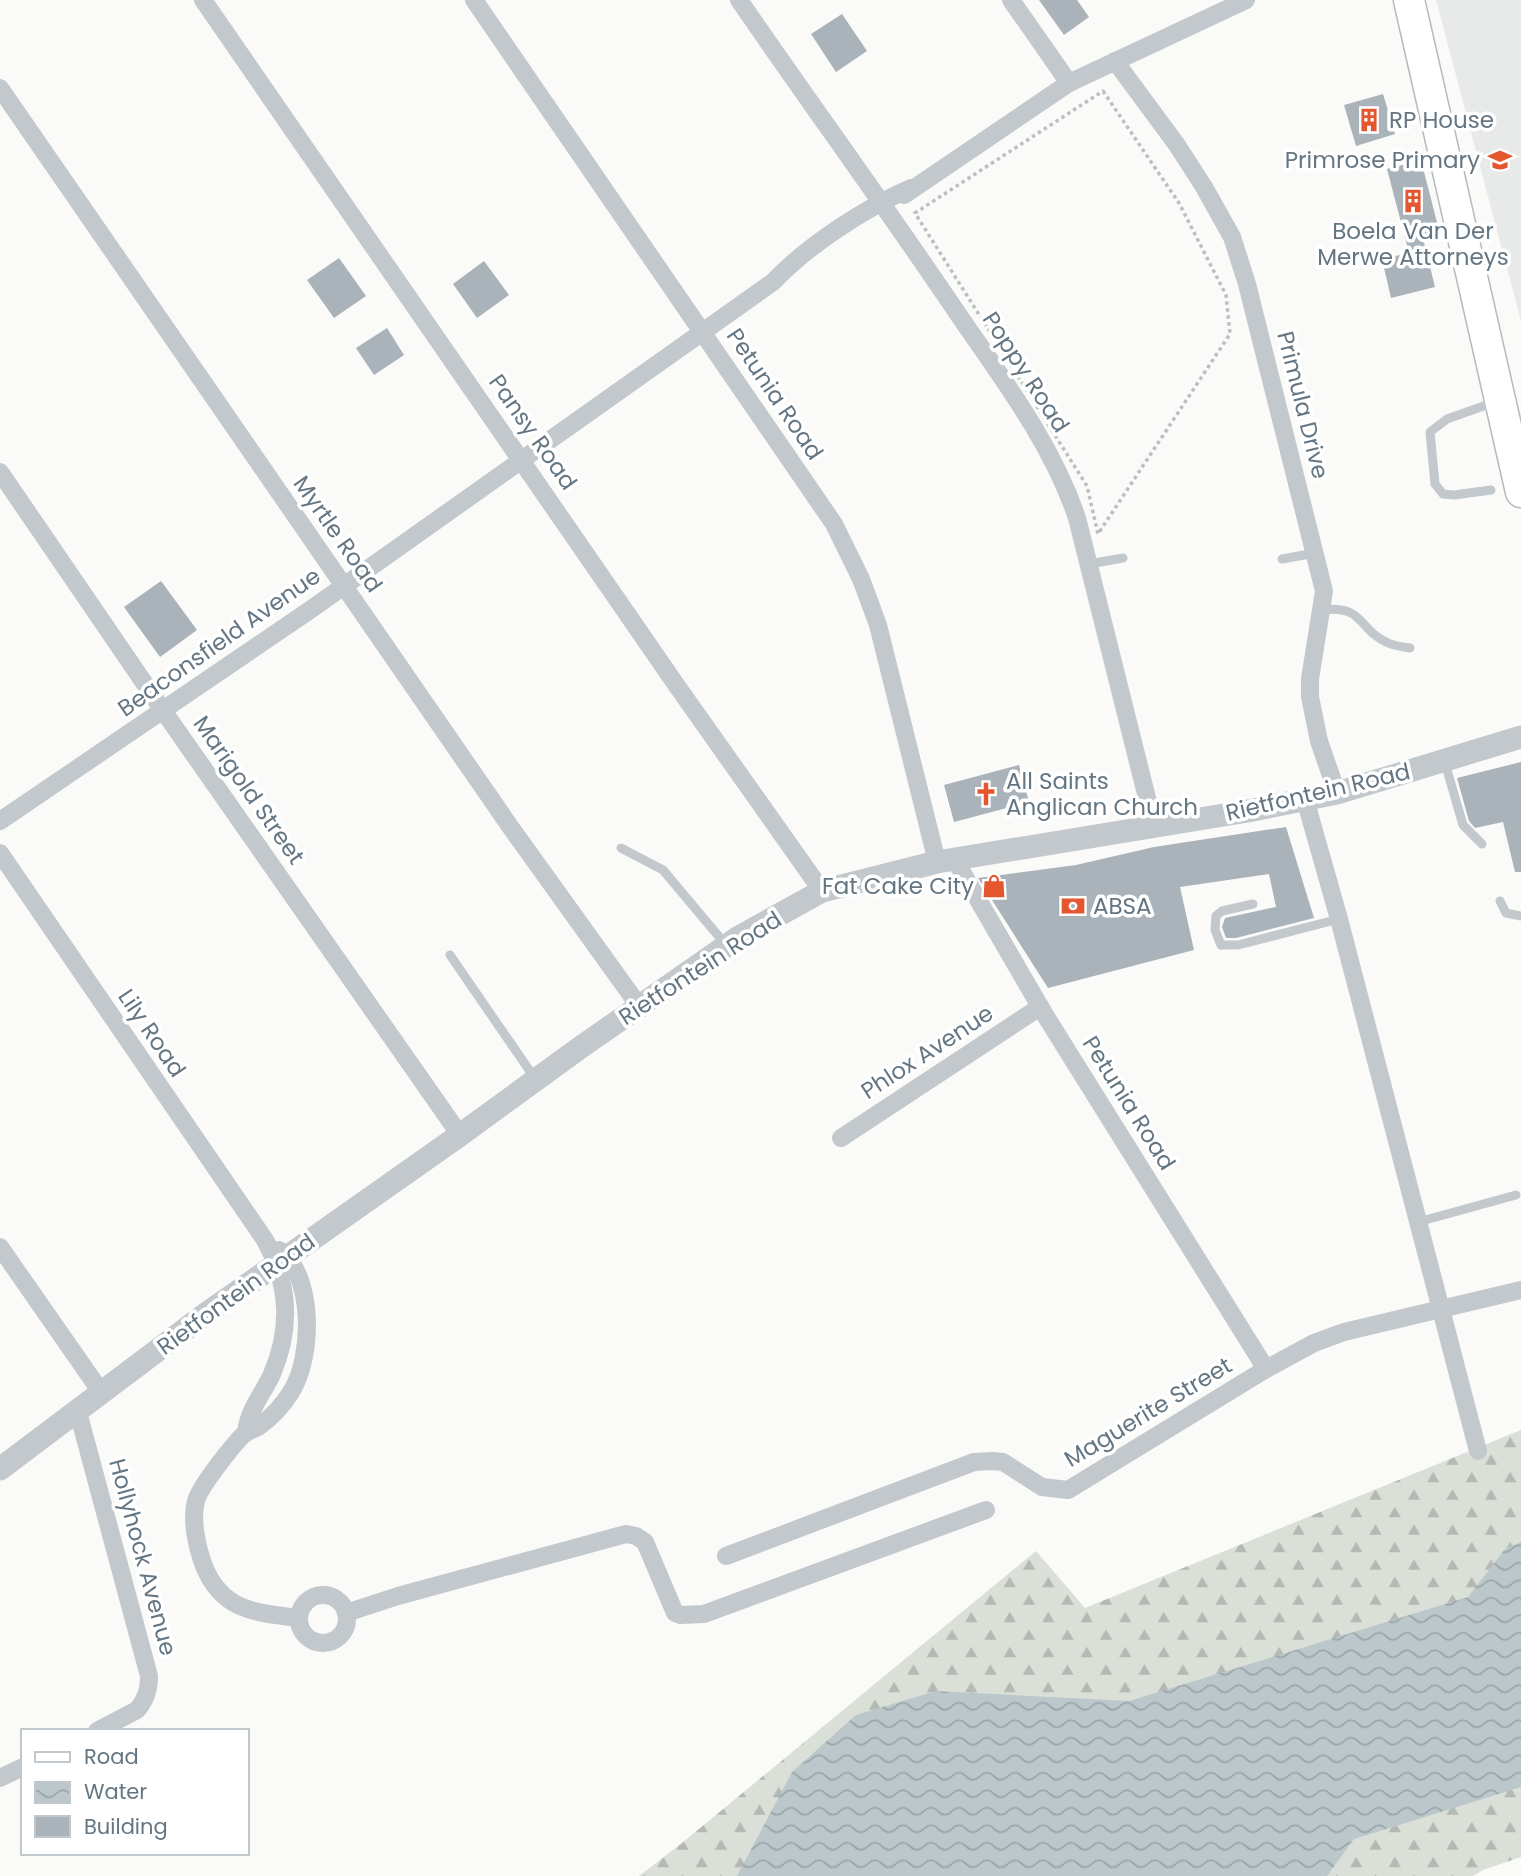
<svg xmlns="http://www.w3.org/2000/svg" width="1521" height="1876" font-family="Poppins,sans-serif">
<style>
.built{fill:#e8e9e9}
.forest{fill:url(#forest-firs)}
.water{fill:url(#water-waves)}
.building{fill:#aab3b9}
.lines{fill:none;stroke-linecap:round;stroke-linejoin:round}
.primary-casing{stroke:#b5babe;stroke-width:33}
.path{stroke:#bbbfc2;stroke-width:3.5;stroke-dasharray:3.5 3.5;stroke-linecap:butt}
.service{stroke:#c3c8cc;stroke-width:9}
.minor{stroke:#c3c8cc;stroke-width:18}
.tertiary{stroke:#c3c8cc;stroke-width:23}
.primary{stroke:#fff;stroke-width:30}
.labels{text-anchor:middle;stroke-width:7;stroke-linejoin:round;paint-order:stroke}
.poi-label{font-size:23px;fill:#657683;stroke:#fff;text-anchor:start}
.street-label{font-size:23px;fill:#657683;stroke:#fff}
</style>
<defs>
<pattern id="forest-firs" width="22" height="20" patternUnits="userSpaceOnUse" patternTransform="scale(1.75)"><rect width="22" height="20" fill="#dadfd7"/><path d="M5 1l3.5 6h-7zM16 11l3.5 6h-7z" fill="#b4b9b4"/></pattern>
<pattern id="water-waves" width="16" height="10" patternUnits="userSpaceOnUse" patternTransform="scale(1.75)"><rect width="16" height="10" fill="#bbc7cb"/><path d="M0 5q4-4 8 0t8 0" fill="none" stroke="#9ca6aa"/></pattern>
</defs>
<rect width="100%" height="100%" fill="#fafaf8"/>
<polygon class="built" points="1436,0 1521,0 1521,321"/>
<polygon class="forest" points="1521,1430 1521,1857 1483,1870 1473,1876 639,1876 682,1843 1036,1551 1085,1608"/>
<polygon class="water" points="1521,1542 1521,1787 1354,1839 1327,1876 737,1876 792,1772 856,1715 936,1691 1129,1701 1468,1597 1505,1549"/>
<g class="building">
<polygon points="1039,0 1077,0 1089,17 1064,35"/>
<polygon points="842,14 867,51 836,72 811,34"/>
<polygon points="1383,94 1395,134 1356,146 1344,105"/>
<polygon points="1421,160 1440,234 1423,238 1435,287 1391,298 1382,259 1409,253 1387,169"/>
<polygon points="339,258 366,296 334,318 307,280"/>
<polygon points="484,261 509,295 477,318 453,284"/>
<polygon points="387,328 404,355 374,375 356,348"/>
<polygon points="161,581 197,630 160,657 124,607"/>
<polygon points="1521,762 1521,872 1515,872 1503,822 1475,828 1469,821 1457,778"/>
<polygon points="1019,765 1029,802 954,822 944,785"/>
<polygon points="1286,827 1314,918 1236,938 1226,938 1222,927 1225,918 1276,907 1269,874 1180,887 1194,950 1048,988 978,878 1076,865 1154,847"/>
</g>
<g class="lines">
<g class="primary-casing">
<polyline id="primary" points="1409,0 1521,492"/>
</g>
<polygon class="path" points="1103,91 1179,203 1226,295 1230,334 1098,534 1087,486 915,213"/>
<g class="service">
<polyline points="1491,490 1454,495 1443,494 1435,484 1430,432 1447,419 1495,402"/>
<polyline points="1282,559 1315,553"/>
<polyline points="1089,564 1123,558"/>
<path d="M1322,610C1365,605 1357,629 1388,643C1395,646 1403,647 1410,648"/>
<polyline points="1445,763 1463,825 1482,844"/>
<polyline points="621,848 663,870 726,945"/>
<polyline points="1500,901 1506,913 1521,916"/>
<polyline points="1253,904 1222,911 1216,916 1215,930 1221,945 1238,945 1339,919"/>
<polyline points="450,955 536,1080"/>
<polyline points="1418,1222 1516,1195"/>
</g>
<g class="minor">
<polyline points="203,0 677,686 822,891"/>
<polyline points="474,0 834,524 861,579 878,625 937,862"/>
<path d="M739,0C812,106 888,210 960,317C1004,381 1052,444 1077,518L1154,826"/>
<polyline points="1011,0 1069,83"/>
<polyline points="1115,61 1177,145 1204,187 1232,237 1247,284 1324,591 1310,679 1310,697 1319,741 1337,793"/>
<polyline points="0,88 509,825 639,1006"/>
<polyline points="904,195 1069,83 1246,0"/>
<polyline points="0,472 162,709 460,1135"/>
<polyline points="1305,799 1339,919 1478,1451"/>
<path d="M0,821L310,610L773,282C807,246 865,208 911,188"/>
<path d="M0,853L265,1240C289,1284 292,1327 272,1374C263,1394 248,1410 246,1433"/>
<polyline points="955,860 1045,1015 1266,1369"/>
<polyline points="841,1138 1040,1007"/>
<polyline points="0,1247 101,1392"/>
<path d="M279,1250C315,1275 313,1358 291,1392C283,1405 271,1418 258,1427C254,1429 248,1431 244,1434C232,1446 203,1483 197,1498C190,1518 197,1547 204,1566C222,1611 256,1613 299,1618"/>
<path d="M78,1412L149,1676C149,1690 146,1700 137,1710L97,1731"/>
<polyline points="726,1556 974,1462 993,1461 1003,1462 1042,1487 1068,1490 1266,1369 1314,1343 1344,1332 1521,1290"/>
<circle cx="323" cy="1619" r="24"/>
<polyline points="346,1613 398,1596 626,1534 636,1536 645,1542 675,1613 680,1615 704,1614 986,1510"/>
<polyline points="0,1778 23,1767"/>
</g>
<polyline class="tertiary" points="0,1469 203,1316 460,1135 581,1047 739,937 822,891 937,862 1248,811 1337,793 1521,737"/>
<use href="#primary" class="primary"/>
</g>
<defs>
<g id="building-bare" transform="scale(1.89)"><path d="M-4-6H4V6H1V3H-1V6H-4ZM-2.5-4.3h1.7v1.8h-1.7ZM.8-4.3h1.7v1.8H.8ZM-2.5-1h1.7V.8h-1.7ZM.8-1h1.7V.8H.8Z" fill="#e4572e" stroke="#fff" stroke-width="2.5" paint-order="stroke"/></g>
<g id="school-bare" transform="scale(1.89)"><path d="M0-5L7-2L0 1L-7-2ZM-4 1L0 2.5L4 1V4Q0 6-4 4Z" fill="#e4572e" stroke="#fff" stroke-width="2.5" paint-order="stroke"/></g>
<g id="church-bare" transform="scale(1.89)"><path d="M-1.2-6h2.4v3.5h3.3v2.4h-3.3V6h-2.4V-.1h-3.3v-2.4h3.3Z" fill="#e4572e" stroke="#fff" stroke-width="2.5" paint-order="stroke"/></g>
<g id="shop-bare" transform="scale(1.89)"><path d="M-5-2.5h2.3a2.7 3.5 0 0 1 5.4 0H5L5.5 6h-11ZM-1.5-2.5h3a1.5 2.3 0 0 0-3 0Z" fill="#e4572e" stroke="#fff" stroke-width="2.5" paint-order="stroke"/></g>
<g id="bank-bare" transform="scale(1.89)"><path d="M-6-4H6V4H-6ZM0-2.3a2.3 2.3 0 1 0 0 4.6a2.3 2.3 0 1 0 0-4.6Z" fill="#e4572e" stroke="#fff" stroke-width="2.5" paint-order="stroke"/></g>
</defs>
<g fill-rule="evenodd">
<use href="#building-bare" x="1369" y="120"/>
<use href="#school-bare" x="1500" y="160"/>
<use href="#building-bare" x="1413" y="201"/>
<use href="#church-bare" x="986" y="794"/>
<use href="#shop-bare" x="994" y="886"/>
<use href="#bank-bare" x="1073" y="906"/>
</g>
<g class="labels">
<g class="poi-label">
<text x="1389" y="128">RP House</text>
<text x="1480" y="168" text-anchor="end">Primrose Primary</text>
<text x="1413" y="239" text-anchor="middle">Boela Van Der<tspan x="1413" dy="26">Merwe Attorneys</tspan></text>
<text x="1006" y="789">All Saints<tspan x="1006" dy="26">Anglican Church</tspan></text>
<text x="974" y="894" text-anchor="end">Fat Cake City</text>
<text x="1093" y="914">ABSA</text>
</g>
<g class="street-label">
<text transform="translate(1026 372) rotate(57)" y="8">Poppy Road</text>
<text transform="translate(775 394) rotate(56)" y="8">Petunia Road</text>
<text transform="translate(1303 405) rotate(76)" y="8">Primula Drive</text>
<text transform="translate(533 432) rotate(55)" y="8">Pansy Road</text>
<text transform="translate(338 534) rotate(55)" y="8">Myrtle Road</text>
<text transform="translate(219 642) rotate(-35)" y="8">Beaconsfield Avenue</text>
<text transform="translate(249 790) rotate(55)" y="8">Marigold Street</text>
<text transform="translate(1318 792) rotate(-13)" y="8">Rietfontein Road</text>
<text transform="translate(700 968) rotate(-33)" y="8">Rietfontein Road</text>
<text transform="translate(152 1033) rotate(56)" y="8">Lily Road</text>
<text transform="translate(927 1052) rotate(-33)" y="8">Phlox Avenue</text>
<text transform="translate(1129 1103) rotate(58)" y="8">Petunia Road</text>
<text transform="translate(236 1294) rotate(-36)" y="8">Rietfontein Road</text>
<text transform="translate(1148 1412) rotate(-31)" y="8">Maguerite Street</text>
<text transform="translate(143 1557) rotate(75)" y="8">Hollyhock Avenue</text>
</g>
</g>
<rect x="21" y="1729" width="228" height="126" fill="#ffffff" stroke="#c1c8cd" stroke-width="2"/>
<rect x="35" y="1752" width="35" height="10" fill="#ffffff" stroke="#c1c8cd" stroke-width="2"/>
<text x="84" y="1764" font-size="21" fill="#657683">Road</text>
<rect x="35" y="1782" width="35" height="21" fill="url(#water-waves)" stroke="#c1c8cd" stroke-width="2"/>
<text x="84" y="1799" font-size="21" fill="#657683">Water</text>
<rect x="35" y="1816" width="35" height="21" fill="#aab3b9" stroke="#c1c8cd" stroke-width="2"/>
<text x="84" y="1834" font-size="21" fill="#657683">Building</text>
</svg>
